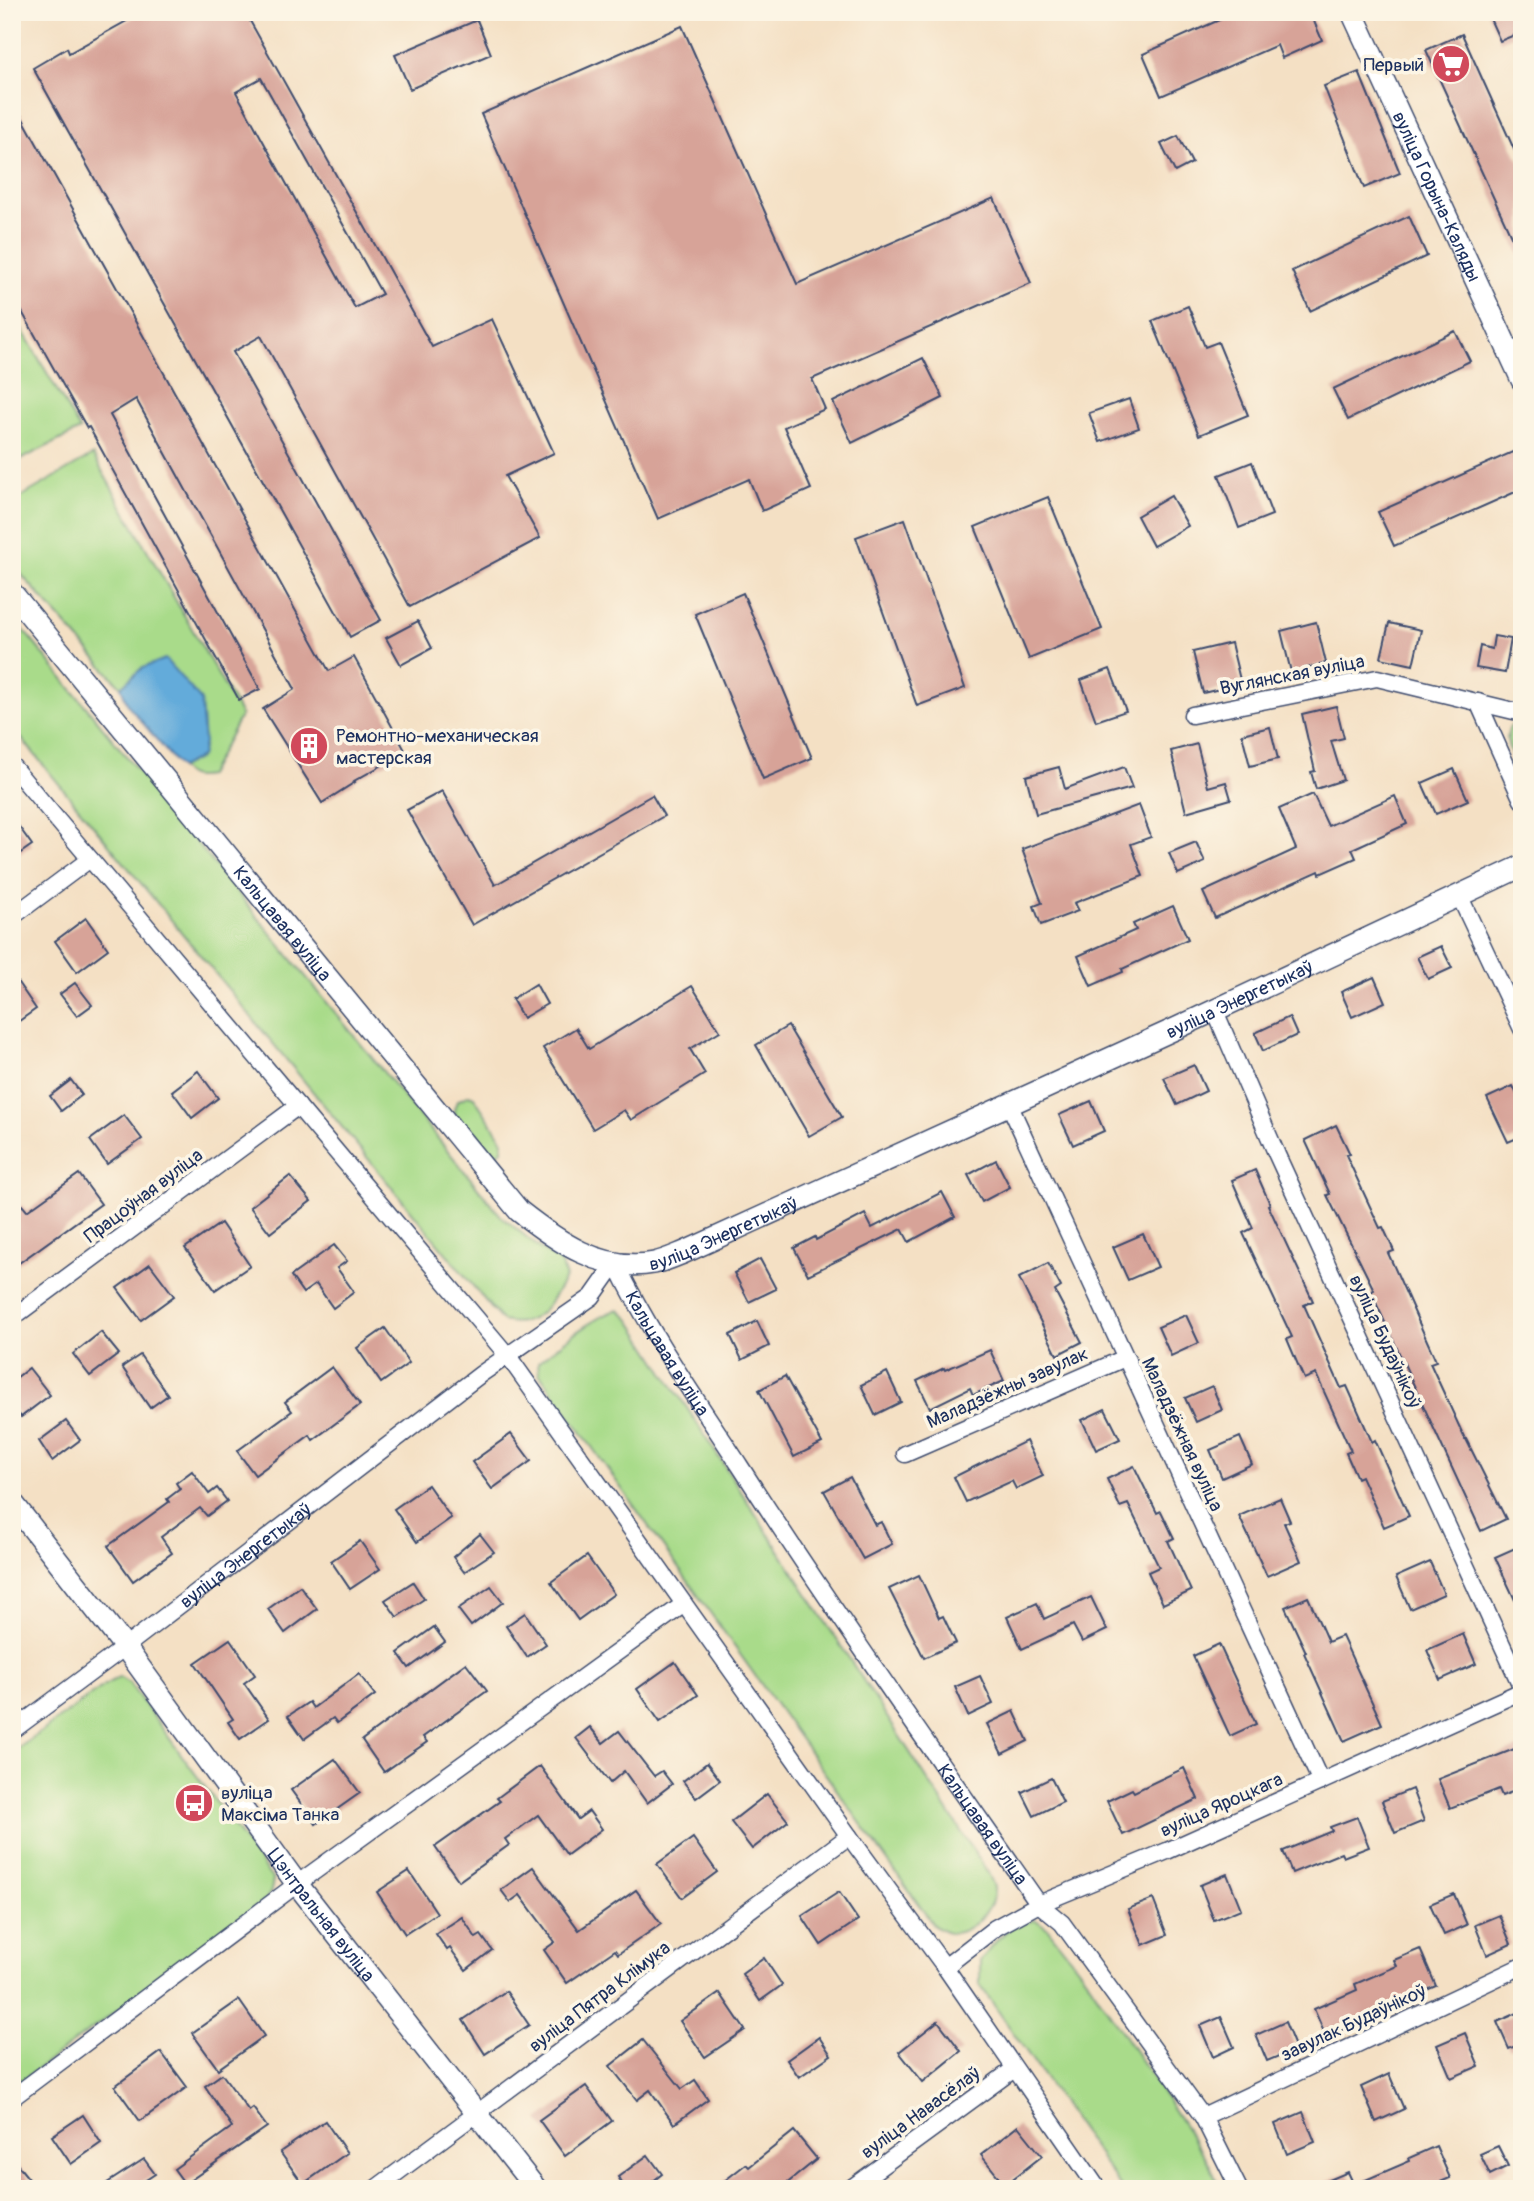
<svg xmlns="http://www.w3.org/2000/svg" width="1534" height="2201" font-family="Pangolin,sans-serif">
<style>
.green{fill:#a9db8a;stroke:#628574;stroke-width:2}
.water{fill:#63abda;stroke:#3f6d9c;stroke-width:2}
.building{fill:#d7a398;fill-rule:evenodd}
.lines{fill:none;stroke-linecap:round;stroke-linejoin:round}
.street-casing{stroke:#3c4a6d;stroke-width:19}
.secondary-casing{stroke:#3c4a6d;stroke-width:24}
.street{stroke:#fff;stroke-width:16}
.secondary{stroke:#fff;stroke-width:21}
.labels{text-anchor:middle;stroke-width:7;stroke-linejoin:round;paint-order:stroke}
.poi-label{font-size:19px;fill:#1b2f5e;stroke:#fcf5e5;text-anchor:start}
.street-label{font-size:19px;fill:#1b2f5e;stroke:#fcf5e5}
</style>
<rect width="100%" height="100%" fill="#fcf5e5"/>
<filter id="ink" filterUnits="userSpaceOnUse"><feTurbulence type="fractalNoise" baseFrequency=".0143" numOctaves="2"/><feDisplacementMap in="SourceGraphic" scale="14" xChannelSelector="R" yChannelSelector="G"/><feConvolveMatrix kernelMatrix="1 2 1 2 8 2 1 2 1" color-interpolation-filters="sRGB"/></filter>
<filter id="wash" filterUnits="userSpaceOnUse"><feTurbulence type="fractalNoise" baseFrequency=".00686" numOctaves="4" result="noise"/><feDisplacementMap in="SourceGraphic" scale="28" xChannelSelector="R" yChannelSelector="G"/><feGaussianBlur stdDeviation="1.57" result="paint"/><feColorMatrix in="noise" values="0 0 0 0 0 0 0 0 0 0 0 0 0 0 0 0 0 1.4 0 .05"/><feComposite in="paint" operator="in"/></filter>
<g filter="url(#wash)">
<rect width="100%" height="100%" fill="#f4e0c4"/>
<g class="green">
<polygon points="12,312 80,430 12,464"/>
<path d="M93,455L241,715L208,776C195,778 188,778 180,768L201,757L142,668L121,687L12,564V502Z"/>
<path d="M12,616L501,1216L542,1250L559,1260L566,1277C549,1303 539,1330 502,1321L12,727Z"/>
<path d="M1511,726H1522V777C1516,762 1500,740 1511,726Z"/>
<polygon points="469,1095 474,1097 503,1141 502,1150 491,1157 485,1156 455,1115 454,1109 457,1101"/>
<path d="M618,1309L630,1320L988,1873C990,1878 994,1884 994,1889C995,1909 970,1935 949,1933C944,1932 939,1928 934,1926L539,1373L538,1362C564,1341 588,1321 618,1309Z"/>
<polygon points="119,1677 129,1683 273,1880 271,1891 265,1901 12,2088 12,1753 106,1684"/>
<polygon points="1036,1920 1047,1928 1087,1979 1210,2165 1220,2189 1122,2189 980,1985 980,1961 997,1940 1013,1925"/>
</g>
<polygon class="water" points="165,659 201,700 204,743 201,757 180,768 128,705 121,687 142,668"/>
<g id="blocks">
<g class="building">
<path d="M143,12H245L432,347L492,319L554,453L505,476L540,538L410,607L261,336L233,352L381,620L350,637L33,68L67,48L69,53ZM261,78L382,294L355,308L236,92Z"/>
<polygon points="1237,12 1310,12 1322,40 1282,58 1277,45 1161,96 1143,54"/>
<polygon points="1487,12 1522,12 1522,32 1500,41"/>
<polygon points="477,20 491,54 410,89 395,55"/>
<polygon points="682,26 797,284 994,198 1031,283 812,379 825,409 784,427 811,489 762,511 749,479 658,519 481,114"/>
<polygon points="1462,34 1522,167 1522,260 1426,50"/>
<polygon points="1359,72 1400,173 1364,188 1324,86"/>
<polygon points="12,99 329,671 354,657 406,752 354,781 355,782 322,803 263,709 295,689 136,399 110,415 260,689 239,700 89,427 87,428 12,294"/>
<polygon points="1178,136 1192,163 1175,172 1161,144"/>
<polygon points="1409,216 1427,256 1310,311 1292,271"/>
<polygon points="1188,306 1205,347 1218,342 1248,415 1199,435 1152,321"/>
<polygon points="1455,331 1470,361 1348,420 1333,389"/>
<polygon points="923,358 943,398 852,443 833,402"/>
<polygon points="1129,399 1139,428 1100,442 1089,413"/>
<polygon points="1517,450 1522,461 1522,489 1394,546 1378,512"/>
<polygon points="1252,462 1272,515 1239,528 1219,475"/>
<polygon points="1171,496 1188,526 1153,546 1137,516"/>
<polygon points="1048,497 1102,629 1029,659 975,527"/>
<polygon points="905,519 965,688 917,706 856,537"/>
<polygon points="743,593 812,758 763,779 695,614"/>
<polygon points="418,621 432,648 401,665 386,638"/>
<polygon points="1316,622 1326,663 1291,672 1281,631"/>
<polygon points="1389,623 1421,630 1413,665 1381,658"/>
<polygon points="1494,636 1511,639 1505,673 1476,668 1480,646 1492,649"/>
<polygon points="1231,643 1241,684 1203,693 1193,652"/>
<polygon points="1110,669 1126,711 1096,721 1081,680"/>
<polygon points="1336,706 1344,738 1331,741 1343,780 1316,789 1311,772 1315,771 1302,714"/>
<polygon points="1270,727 1278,759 1250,766 1242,734"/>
<polygon points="1197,744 1208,787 1226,782 1231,799 1186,812 1171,751"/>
<polygon points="1059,767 1065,789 1124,767 1132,788 1036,814 1026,776"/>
<polygon points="1454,769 1468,800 1436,814 1422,783"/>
<polygon points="442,791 495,885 652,795 664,816 472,925 407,810"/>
<polygon points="1313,794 1328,826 1395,796 1407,824 1352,849 1356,858 1320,874 1319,871 1215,918 1203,892 1296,849 1279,809"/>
<polygon points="1139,805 1151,837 1131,844 1143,876 1074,903 1078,911 1041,925 1034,906 1042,903 1022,849"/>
<polygon points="12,817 32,845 12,859"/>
<polygon points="1196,842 1205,862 1178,874 1169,853"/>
<polygon points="1173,906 1188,939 1122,969 1123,972 1091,986 1078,956 1136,930 1133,924"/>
<polygon points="86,918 108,949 77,972 55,941"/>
<polygon points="1441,946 1452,968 1428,979 1417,957"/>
<polygon points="12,974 36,1009 12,1026"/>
<polygon points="1374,977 1385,1002 1352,1017 1341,992"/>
<polygon points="75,983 92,1005 77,1016 60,994"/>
<polygon points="536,984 547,1004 523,1018 512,999"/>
<polygon points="692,986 720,1031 690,1049 705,1074 631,1120 624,1110 593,1129 543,1048 576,1028 589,1049"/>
<polygon points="1289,1017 1297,1035 1263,1051 1255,1033"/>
<polygon points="788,1026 842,1117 809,1136 756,1045"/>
<polygon points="1194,1065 1206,1091 1177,1105 1164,1078"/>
<polygon points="198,1071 218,1098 192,1118 172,1091"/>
<polygon points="71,1080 82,1095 61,1111 50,1096"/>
<polygon points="1513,1086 1522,1105 1522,1136 1508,1142 1487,1098"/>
<polygon points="1091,1101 1104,1131 1073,1145 1059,1115"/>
<polygon points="124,1115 142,1139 107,1164 90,1140"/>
<polygon points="1336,1125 1350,1154 1346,1155 1380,1228 1383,1227 1394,1251 1388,1253 1436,1361 1430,1363 1465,1439 1466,1439 1506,1519 1481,1531 1371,1292 1374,1290 1327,1195 1330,1194 1305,1140"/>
<polygon points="996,1160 1010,1187 982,1202 968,1175"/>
<polygon points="1255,1170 1270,1204 1268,1205 1313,1301 1304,1305 1341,1388 1347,1386 1372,1442 1375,1440 1409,1516 1384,1527 1361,1476 1357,1478 1346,1453 1351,1451 1316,1374 1304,1379 1287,1339 1292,1337 1243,1233 1253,1228 1232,1180"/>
<polygon points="79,1174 101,1204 12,1268 12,1212 22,1205 27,1211"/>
<polygon points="290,1176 311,1201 270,1233 250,1207"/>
<polygon points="942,1192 955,1217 909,1242 902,1229 808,1275 794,1248 815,1237 816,1240 865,1214 872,1228"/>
<polygon points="221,1223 250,1266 215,1290 185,1248"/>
<polygon points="1143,1234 1158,1267 1128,1280 1113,1247"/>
<polygon points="334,1245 347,1261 337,1268 354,1292 333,1308 316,1284 303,1293 291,1276"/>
<polygon points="760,1259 776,1289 749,1302 734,1273"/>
<polygon points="1048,1263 1061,1287 1055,1291 1082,1342 1057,1355 1019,1278"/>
<polygon points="150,1264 174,1296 141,1320 117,1288"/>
<polygon points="1186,1315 1199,1343 1171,1356 1158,1327"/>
<polygon points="757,1321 769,1346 742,1360 730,1335"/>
<polygon points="385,1328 409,1363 381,1383 357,1348"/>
<polygon points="101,1332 119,1354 90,1376 73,1354"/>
<polygon points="990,1350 1004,1381 973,1395 970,1388 930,1408 917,1381 944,1368 945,1370"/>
<polygon points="140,1355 168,1395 150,1408 122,1367"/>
<polygon points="332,1367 360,1405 313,1440 310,1435 255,1475 237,1451 292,1411 285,1402"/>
<polygon points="29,1368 50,1395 21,1417 12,1406 12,1381"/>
<polygon points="887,1372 901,1402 875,1415 861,1385"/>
<polygon points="785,1376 822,1443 794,1457 759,1390"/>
<polygon points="1212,1386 1222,1410 1196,1422 1185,1398"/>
<polygon points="1105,1409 1120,1439 1096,1450 1082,1420"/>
<polygon points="66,1421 80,1440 52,1461 39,1441"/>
<polygon points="511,1434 531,1461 492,1489 472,1462"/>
<polygon points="1240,1437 1252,1464 1222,1478 1210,1450"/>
<polygon points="1026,1441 1043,1476 1016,1489 1012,1481 966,1502 954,1477"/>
<polygon points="1134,1466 1157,1513 1161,1511 1174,1538 1168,1541 1191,1591 1163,1604 1148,1572 1159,1567 1128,1504 1120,1507 1107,1479"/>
<polygon points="192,1471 209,1494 217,1488 227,1501 207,1516 200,1508 161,1537 172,1553 133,1581 108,1546 169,1502 167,1499 180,1489 176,1483"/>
<polygon points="850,1477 875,1525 881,1522 892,1544 863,1559 824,1491"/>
<polygon points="428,1485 451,1518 417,1542 394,1509"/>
<polygon points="1280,1498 1290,1521 1284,1523 1301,1561 1267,1576 1239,1516"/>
<polygon points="480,1534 494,1552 464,1572 453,1557"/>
<polygon points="360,1541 380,1569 350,1589 331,1561"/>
<polygon points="1522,1545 1522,1615 1495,1557"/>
<polygon points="587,1556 614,1594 578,1620 551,1582"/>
<polygon points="1430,1562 1444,1594 1410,1609 1396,1577"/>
<polygon points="919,1575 939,1618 943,1616 956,1643 924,1658 889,1589"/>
<polygon points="413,1582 424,1599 397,1617 385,1600"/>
<polygon points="300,1586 317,1609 285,1633 268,1609"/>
<polygon points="491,1586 503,1602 471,1626 458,1609"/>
<polygon points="1091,1597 1107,1630 1082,1642 1073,1625 1022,1649 1007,1617 1037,1603 1044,1619"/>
<polygon points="1308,1597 1328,1642 1342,1636 1382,1724 1344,1741 1304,1653 1306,1652 1285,1607"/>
<polygon points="525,1613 546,1644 527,1657 506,1626"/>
<polygon points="434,1627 445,1642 409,1668 398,1653"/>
<polygon points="1463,1634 1476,1664 1440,1680 1427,1650"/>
<polygon points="230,1639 255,1675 244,1683 269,1719 240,1739 228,1722 233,1719 195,1663"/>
<polygon points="1219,1644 1256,1724 1230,1736 1193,1656"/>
<polygon points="675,1662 698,1695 660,1722 637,1689"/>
<polygon points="466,1663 487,1691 423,1737 427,1742 384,1772 362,1740"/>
<polygon points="359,1674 375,1695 337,1723 333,1718 304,1739 288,1716 309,1702 313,1708"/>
<polygon points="980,1676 993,1704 968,1716 955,1687"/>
<polygon points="1014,1711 1028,1741 1002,1754 987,1724"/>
<polygon points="590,1727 603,1743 619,1731 654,1776 662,1771 672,1784 647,1803 624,1771 610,1783 576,1738"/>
<polygon points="1522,1746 1522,1788 1502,1796 1499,1789 1450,1808 1438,1779"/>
<polygon points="335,1759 360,1793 316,1824 291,1790"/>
<polygon points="707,1763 720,1780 696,1798 683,1781"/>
<polygon points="540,1766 578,1819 589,1811 602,1829 567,1855 538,1815 505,1839 509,1845 459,1881 435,1847 500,1801 497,1798"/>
<polygon points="1184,1768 1198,1799 1123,1835 1107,1801 1132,1789 1134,1792"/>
<polygon points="1051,1778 1063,1802 1034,1816 1022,1792"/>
<polygon points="1412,1789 1424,1821 1395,1833 1382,1801"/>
<polygon points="767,1794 788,1821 752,1849 731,1822"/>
<polygon points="1357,1817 1369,1847 1343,1857 1341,1853 1292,1873 1283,1851 1332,1831 1330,1827"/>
<polygon points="693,1838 717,1872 682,1898 657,1864"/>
<polygon points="533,1867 579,1930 636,1890 661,1924 618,1954 615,1950 567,1983 544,1950 555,1942 520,1895 510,1902 501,1890"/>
<polygon points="409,1871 437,1913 405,1934 377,1892"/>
<polygon points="1227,1874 1241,1909 1214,1920 1200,1885"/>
<polygon points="839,1892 858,1920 821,1945 802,1916"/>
<polygon points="1454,1894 1467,1925 1444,1935 1430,1904"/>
<polygon points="1153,1899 1167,1935 1143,1945 1128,1909"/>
<polygon points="1499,1915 1511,1944 1487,1955 1475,1925"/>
<polygon points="462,1917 476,1938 481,1935 492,1950 466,1970 450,1948 447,1950 436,1934"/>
<polygon points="1420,1949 1436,1986 1399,2002 1400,2005 1326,2037 1314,2009 1357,1990 1355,1984 1397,1966 1394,1960"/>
<polygon points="764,1958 782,1985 760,2001 742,1974"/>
<polygon points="506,1991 529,2025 485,2054 463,2020"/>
<polygon points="720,1993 745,2030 705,2057 680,2021"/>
<polygon points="239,2000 264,2036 218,2069 192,2033"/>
<polygon points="1522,2011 1522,2043 1509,2049 1497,2022"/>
<polygon points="1221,2017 1234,2047 1213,2057 1200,2026"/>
<polygon points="938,2021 961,2051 923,2082 899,2052"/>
<polygon points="1285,2022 1296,2049 1267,2061 1256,2035"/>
<polygon points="1465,2033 1479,2066 1451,2078 1437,2045"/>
<polygon points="819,2037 831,2055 799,2077 787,2060"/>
<polygon points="643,2040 682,2089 695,2080 708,2099 674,2124 650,2090 637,2100 610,2066"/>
<polygon points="161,2052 187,2087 140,2121 115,2086"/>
<polygon points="222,2074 249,2111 253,2108 267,2127 185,2184 174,2169 232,2127 205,2086"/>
<polygon points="1389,2074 1404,2109 1376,2122 1361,2087"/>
<polygon points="586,2086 612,2121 565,2156 539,2120"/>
<polygon points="1303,2112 1315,2142 1287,2154 1275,2124"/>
<polygon points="83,2115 101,2143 71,2164 52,2136"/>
<polygon points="325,2121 347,2153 303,2184 280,2152"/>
<polygon points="1018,2126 1042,2156 1005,2185 981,2155"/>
<polygon points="794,2131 817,2159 780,2189 714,2189 746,2164 749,2167"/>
<polygon points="1436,2146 1450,2178 1424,2189 1308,2189 1348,2172 1354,2185 1410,2161 1409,2158"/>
<polygon points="1498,2146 1508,2166 1490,2175 1480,2154"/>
<polygon points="648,2155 662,2174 643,2189 626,2189 618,2177"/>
<polygon points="12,2158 37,2189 12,2189"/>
<polygon points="144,2159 155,2174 132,2189 98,2189"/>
</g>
</g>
</g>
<g filter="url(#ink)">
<use href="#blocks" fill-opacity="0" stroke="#3c4a6d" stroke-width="2"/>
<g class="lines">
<g class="street-casing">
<g id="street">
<polyline points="1478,702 1522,800"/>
<polyline points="1192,715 1377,678 1522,713"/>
<polyline points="12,766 508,1356 849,1836 945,1967 1098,2189"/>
<polyline points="1459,895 1522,1029"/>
<polyline points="12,917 90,859"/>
<polyline points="1215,1011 1277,1155 1522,1688"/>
<polyline points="1009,1104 1321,1782"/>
<polyline points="12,1318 298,1106"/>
<polyline points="905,1454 1125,1358"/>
<path id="s1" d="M12,1731L125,1647L481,1374L592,1297L616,1263C650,1334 697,1400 740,1466C836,1615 938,1759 1039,1904L1062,1923L1203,2117L1239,2189"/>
<polyline points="945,1967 995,1928 1039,1904 1167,1851 1522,1691"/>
<polyline points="12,2098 297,1884 684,1604"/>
<polyline points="1203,2117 1522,1966"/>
<polyline points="375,2189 849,1836"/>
<polyline points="850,2189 1014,2069"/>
</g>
</g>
<g class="secondary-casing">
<g id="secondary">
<path id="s2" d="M1352,12L1522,380"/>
<path id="s3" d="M12,593L519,1211C557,1241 601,1273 654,1263C664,1261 675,1256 685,1252L1177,1028L1522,866"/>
<path id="s4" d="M12,1502L125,1647L297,1884L536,2189"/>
</g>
</g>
<use href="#street" class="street"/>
<use href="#secondary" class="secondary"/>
</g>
</g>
<defs>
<g id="supermarket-disc" transform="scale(2.0125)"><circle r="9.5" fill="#d1495b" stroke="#fcf5e5"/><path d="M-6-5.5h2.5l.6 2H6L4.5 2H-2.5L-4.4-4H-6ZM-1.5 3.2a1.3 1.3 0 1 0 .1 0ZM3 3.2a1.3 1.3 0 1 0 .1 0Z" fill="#fff"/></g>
<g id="building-disc" transform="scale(2.0125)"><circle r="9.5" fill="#d1495b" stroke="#fcf5e5"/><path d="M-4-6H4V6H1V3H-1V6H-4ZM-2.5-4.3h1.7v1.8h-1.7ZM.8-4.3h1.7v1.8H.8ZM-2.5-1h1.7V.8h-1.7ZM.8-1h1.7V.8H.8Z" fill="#fff"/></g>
<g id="bus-disc" transform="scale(2.0125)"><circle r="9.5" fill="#d1495b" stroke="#fcf5e5"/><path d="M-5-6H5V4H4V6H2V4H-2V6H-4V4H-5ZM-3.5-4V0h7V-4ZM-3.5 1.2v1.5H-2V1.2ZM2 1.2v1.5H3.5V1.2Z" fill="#fff"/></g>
</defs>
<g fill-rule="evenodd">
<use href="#supermarket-disc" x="1451" y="64"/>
<use href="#building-disc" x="309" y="746"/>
<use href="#bus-disc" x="194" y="1803"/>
</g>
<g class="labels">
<g class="poi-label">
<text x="1424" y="71" text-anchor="end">Первый</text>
<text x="336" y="742">Ремонтно-механическая<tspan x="336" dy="22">мастерская</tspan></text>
<text x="221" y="1799">вуліца<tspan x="221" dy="22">Максіма Танка</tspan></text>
</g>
<g class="street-label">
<text dy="7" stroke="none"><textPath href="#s2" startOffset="203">вуліца Горына-Каляды</textPath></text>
<text transform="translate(1292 674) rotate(-11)" y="7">Вуглянская вуліца</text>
<text dy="7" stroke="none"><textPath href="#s3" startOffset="427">Кальцавая вуліца</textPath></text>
<text dy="7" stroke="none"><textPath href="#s3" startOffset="1591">вуліца Энергетыкаў</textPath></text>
<text transform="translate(143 1195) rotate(-37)" y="7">Працоўная вуліца</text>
<text dy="7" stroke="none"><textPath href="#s3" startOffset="1024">вуліца Энергетыкаў</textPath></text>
<text transform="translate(1386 1341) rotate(65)" y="7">вуліца Будаўнікоў</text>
<text dy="7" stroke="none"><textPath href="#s1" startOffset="870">Кальцавая вуліца</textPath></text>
<text transform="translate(1007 1387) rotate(-24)" y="7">Маладзёжны завулак</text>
<text transform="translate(1183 1434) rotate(65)" y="7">Маладзёжная вуліца</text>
<text dy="7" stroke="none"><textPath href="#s1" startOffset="292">вуліца Энергетыкаў</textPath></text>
<text transform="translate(1221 1804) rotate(-24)" y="7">вуліца Яроцкага</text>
<text dy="7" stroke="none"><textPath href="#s1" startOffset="1437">Кальцавая вуліца</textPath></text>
<text dy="7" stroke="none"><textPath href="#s4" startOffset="516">Цэнтральная вуліца</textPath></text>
<text transform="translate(599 1996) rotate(-37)" y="7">вуліца Пятра Клімука</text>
<text transform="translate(1353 2022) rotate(-25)" y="7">завулак Будаўнікоў</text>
<text transform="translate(920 2112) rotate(-36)" y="7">вуліца Навасёлаў</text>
</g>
</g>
<rect width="1534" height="2201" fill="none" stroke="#fcf5e5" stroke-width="42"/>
</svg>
